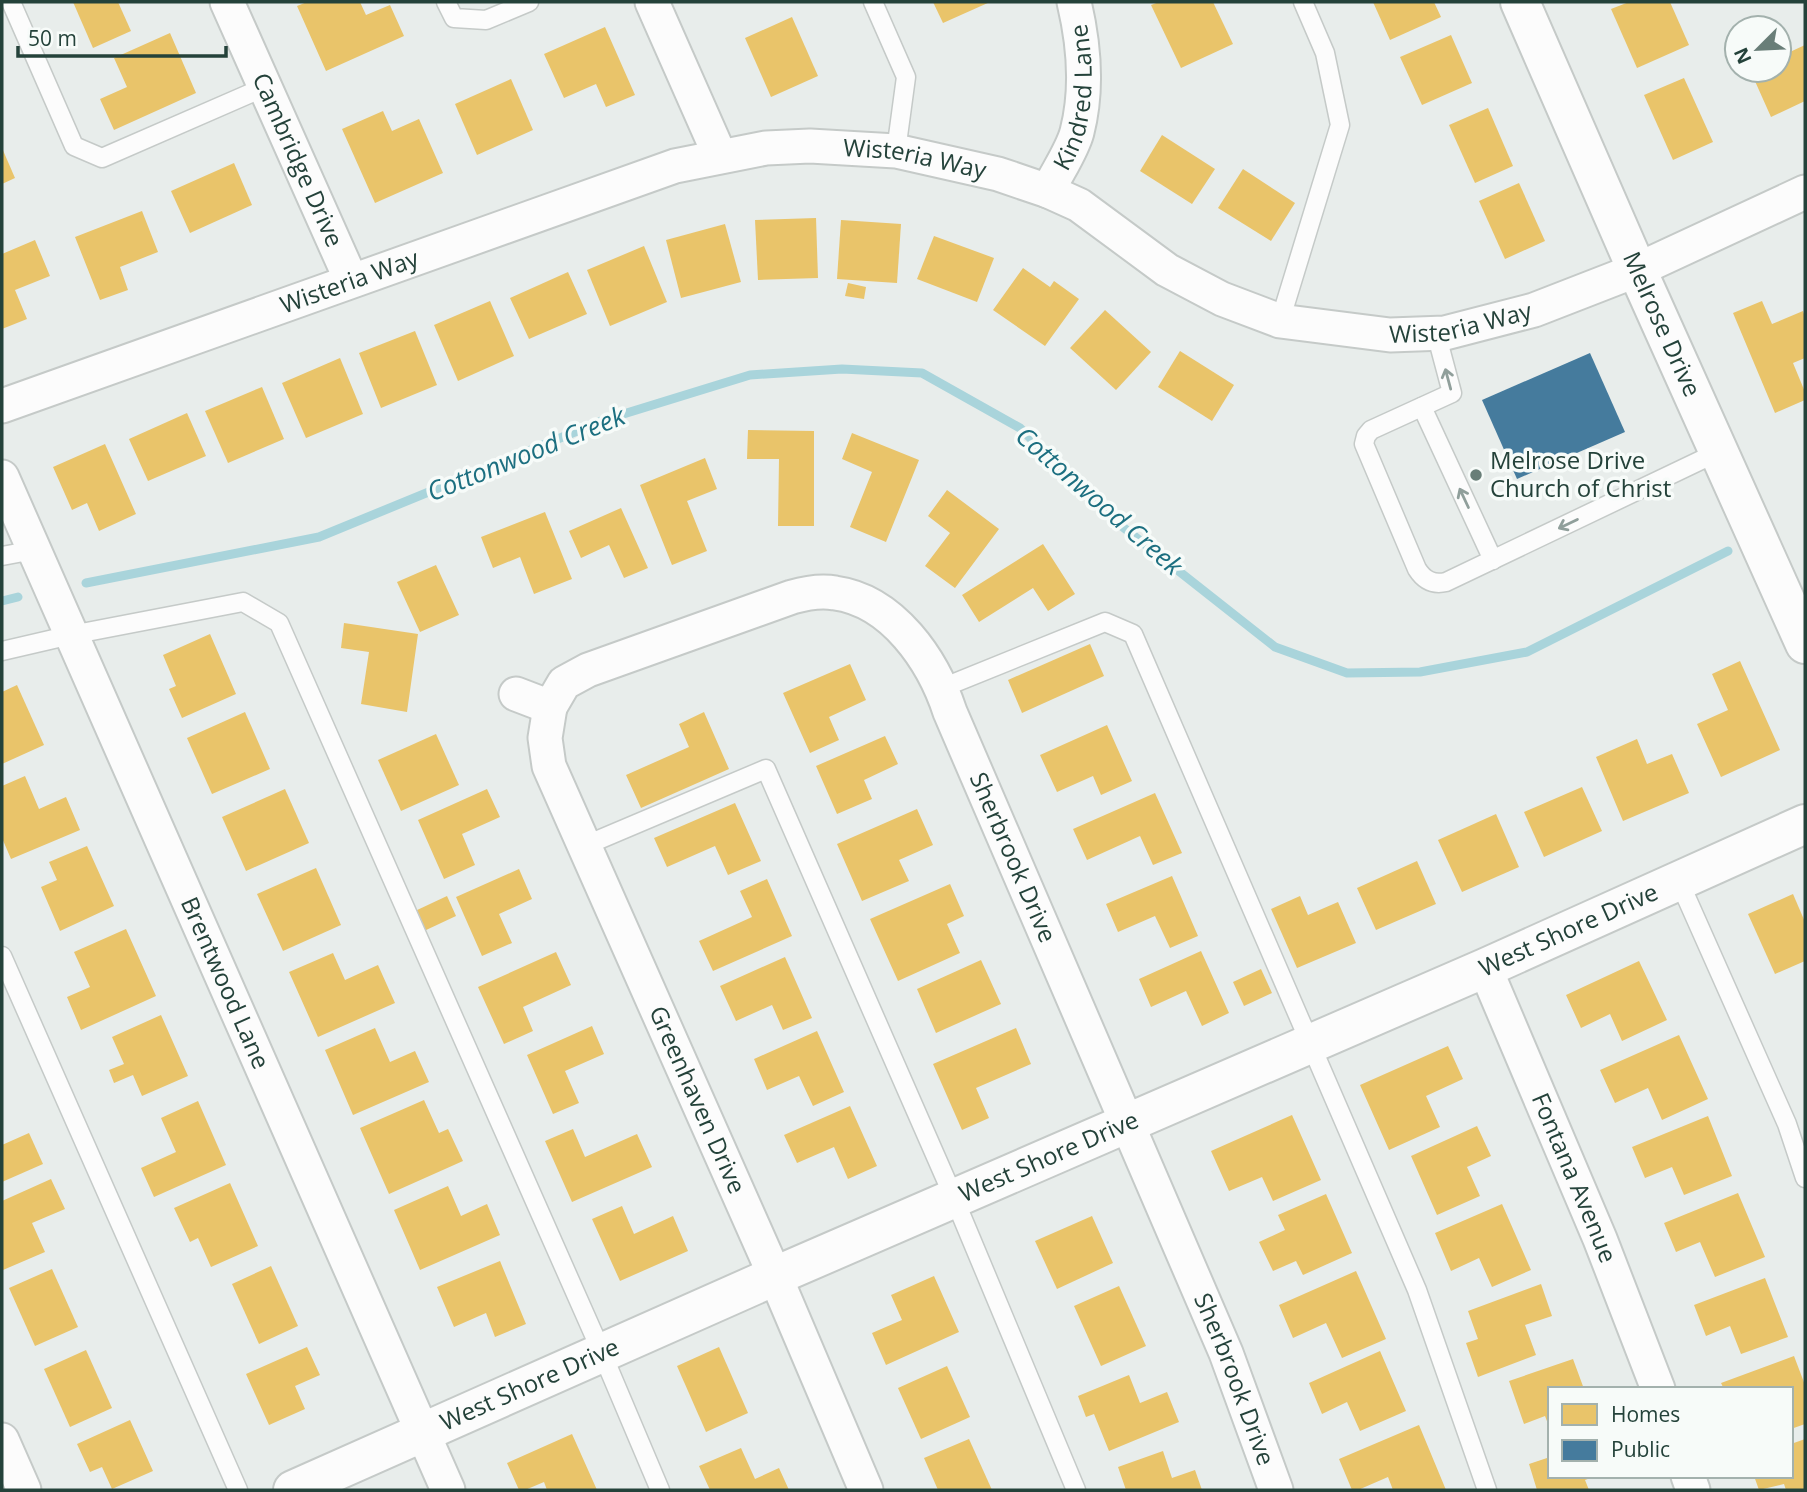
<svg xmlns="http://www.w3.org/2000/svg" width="1807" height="1492" font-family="'Open Sans',sans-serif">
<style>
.homes{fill:#e9c46a}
.public{fill:#457b9d}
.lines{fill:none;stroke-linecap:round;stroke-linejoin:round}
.stream{stroke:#a9d4db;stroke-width:9}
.service-casing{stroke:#c5cac8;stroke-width:21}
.minor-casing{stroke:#c5cac8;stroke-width:37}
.tertiary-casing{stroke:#c5cac8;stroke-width:42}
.service{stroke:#fcfcfc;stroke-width:18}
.minor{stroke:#fcfcfc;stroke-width:33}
.tertiary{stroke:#fcfcfc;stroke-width:38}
.oneway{stroke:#909f9b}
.poi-dot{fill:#697e78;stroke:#f7fbf9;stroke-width:2.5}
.labels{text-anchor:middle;stroke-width:7;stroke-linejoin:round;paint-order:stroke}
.street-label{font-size:24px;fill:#24423a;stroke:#f7fbf9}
.poi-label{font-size:24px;fill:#24423a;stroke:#f7fbf9;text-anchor:start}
.water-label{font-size:26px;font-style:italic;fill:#1c6f80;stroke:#f7fbf9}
</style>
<rect width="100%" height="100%" fill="#e8edeb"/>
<g class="homes">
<polygon points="73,2 118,2 131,31 93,48"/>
<polygon points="307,2 360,2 366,15 390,5 404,36 326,71 297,6"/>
<polygon points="933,2 990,2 943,23"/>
<polygon points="1159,2 1213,2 1233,44 1181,68 1151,5"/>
<polygon points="1373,2 1434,2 1441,17 1390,40"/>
<polygon points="1629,2 1670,2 1689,45 1637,68 1611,9"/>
<polygon points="792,17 818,76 771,97 745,38"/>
<polygon points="605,27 635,95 606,107 596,84 564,98 544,54"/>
<polygon points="170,33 196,93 114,130 100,99 127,87 114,58"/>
<polygon points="1451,35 1472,83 1422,105 1400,57"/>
<polygon points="1805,45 1805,101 1771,117 1750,70 1779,70 1779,57"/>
<polygon points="1684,78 1713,142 1673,160 1644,95"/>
<polygon points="511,79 533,130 477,155 455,104"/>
<polygon points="1488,108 1513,166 1475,183 1449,125"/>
<polygon points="383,111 392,131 419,119 443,173 375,203 342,129"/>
<polygon points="1162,135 1215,169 1192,204 1140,171"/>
<polygon points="2,148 15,178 2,184"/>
<polygon points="234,163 252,205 190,233 171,191"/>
<polygon points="1243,169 1295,203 1271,241 1218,208"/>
<polygon points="1519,183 1545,241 1505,259 1479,201"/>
<polygon points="142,211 158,252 120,267 128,290 100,300 75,237"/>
<polygon points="816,218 818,278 758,280 755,220"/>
<polygon points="841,220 901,224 897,283 837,279"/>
<polygon points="725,224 741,282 681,298 666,240"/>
<polygon points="934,236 994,258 977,302 917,279"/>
<polygon points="35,240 50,276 15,290 27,319 2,329 2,254"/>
<polygon points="644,246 667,302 610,326 587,270"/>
<polygon points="1023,268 1050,287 1054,281 1079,299 1045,346 993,310"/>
<polygon points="568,272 587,314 529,339 510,298"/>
<polygon points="848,283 866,287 864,299 845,296"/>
<polygon points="490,301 514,356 458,381 434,325"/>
<polygon points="1762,301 1772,324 1803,311 1805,317 1805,358 1793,363 1805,392 1805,400 1775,413 1733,313"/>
<polygon points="1105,310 1151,352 1116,390 1070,348"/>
<polygon points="415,331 437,385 381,408 359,353"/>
<polygon points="1180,351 1234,385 1212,421 1158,387"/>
<polygon points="340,358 363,414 306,438 282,383"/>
<polygon points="262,387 284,439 228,463 205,411"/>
<polygon points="187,413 206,456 148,481 129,439"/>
<polygon points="748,430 814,431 814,526 778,526 779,459 747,459"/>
<polygon points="852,433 919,460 886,542 850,527 872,472 842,459"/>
<polygon points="105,444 136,514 99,531 87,503 72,510 53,467"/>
<polygon points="705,458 717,489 687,501 707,551 672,565 640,485"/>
<polygon points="947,490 999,529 955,588 925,566 950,533 928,516"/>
<polygon points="621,508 648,568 624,578 609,545 581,558 569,531"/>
<polygon points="545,512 572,579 534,594 520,557 493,568 481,537"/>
<polygon points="1043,544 1075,594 1048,611 1033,588 979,622 962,595"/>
<polygon points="436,565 459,615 420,632 397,582"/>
<polygon points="344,623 418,634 407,712 361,704 369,652 341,648"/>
<polygon points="210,634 236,694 182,718 169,689 176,686 163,655"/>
<polygon points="1090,644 1104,676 1022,713 1008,680"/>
<polygon points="1740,661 1780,750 1721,777 1697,724 1728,710 1712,674"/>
<polygon points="850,664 866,700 829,717 839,740 810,753 783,693"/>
<polygon points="17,685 44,745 2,764 2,692"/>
<polygon points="245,712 270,769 212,794 187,738"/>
<polygon points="704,712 729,769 641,808 626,775 689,747 679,724"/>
<polygon points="1107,725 1132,781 1101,795 1093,776 1057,792 1040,755"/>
<polygon points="436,734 459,785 401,811 378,760"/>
<polygon points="885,736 898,764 864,780 872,799 837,814 816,766"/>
<polygon points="1637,739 1647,764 1672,754 1689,793 1623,821 1596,757"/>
<polygon points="25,776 39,809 66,797 80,830 11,859 2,838 2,786"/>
<polygon points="1582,787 1602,831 1544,857 1524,812"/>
<polygon points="285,789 309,843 246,871 222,817"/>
<polygon points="487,789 500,817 462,834 475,865 444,879 418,820"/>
<polygon points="1155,793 1182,853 1153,865 1140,836 1087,860 1073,829"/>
<polygon points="735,803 761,861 728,875 715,846 667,867 654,838"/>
<polygon points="917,809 933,845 899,860 909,881 862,901 837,844"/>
<polygon points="1496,814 1519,867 1462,892 1438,840"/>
<polygon points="87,846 114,906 60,931 41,887 57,880 49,862"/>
<polygon points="1417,861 1436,904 1376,930 1357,888"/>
<polygon points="316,868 341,925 283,951 257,894"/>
<polygon points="519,869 532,899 499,914 512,943 482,956 456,897"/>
<polygon points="1172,876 1198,936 1170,948 1155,916 1118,932 1106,904"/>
<polygon points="767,879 792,936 713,971 699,941 752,917 740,891"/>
<polygon points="950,884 964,916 947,924 960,953 898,981 870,919"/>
<polygon points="1793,894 1805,922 1805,961 1775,974 1748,914"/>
<polygon points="447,896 456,916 424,931 415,911"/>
<polygon points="1300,896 1308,915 1338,902 1356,943 1297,968 1271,909"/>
<polygon points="126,929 156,996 81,1030 67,997 90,987 74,952"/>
<polygon points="1201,951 1229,1013 1202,1026 1186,991 1151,1007 1139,979"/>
<polygon points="556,952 571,985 523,1007 533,1031 504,1044 478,987"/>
<polygon points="333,953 345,980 378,965 395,1003 318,1037 289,972"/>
<polygon points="785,957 812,1018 783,1030 772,1005 736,1021 720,986"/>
<polygon points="981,960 1001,1004 936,1033 917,989"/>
<polygon points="1639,961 1667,1020 1622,1041 1610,1014 1581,1028 1566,995"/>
<polygon points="1261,969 1272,993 1244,1006 1233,982"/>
<polygon points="161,1015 188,1076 142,1096 133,1075 114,1083 109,1070 124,1064 112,1037"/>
<polygon points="592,1026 604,1054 565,1071 579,1103 553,1114 527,1055"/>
<polygon points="375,1028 390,1062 415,1051 429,1082 353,1115 325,1050"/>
<polygon points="1016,1028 1031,1064 976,1088 989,1118 962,1130 933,1064"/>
<polygon points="817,1031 844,1092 813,1106 799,1076 767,1090 754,1059"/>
<polygon points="1679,1035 1708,1099 1662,1120 1648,1088 1615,1103 1600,1070"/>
<polygon points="1448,1046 1463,1079 1426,1096 1440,1127 1389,1150 1360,1085"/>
<polygon points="424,1100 439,1133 448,1129 463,1161 389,1194 360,1128"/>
<polygon points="198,1101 226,1165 154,1197 141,1168 176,1152 161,1118"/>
<polygon points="850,1106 877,1166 848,1179 834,1147 797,1163 784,1135"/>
<polygon points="1292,1115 1321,1180 1273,1201 1262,1177 1229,1191 1211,1151"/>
<polygon points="1708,1116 1732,1176 1684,1195 1672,1167 1645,1178 1632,1147"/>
<polygon points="1477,1126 1491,1156 1467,1167 1480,1196 1437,1215 1411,1156"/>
<polygon points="573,1129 585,1157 637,1134 652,1167 572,1202 545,1141"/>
<polygon points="29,1133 43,1164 2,1182 2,1145"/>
<polygon points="51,1179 65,1209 32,1223 45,1252 3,1270 2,1201"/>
<polygon points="230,1183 258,1246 211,1267 198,1238 190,1242 174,1208"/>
<polygon points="448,1186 461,1216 487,1204 500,1235 420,1270 394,1210"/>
<polygon points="1738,1193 1765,1257 1715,1277 1700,1242 1676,1252 1664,1223"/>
<polygon points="1326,1194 1352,1253 1303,1275 1296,1261 1273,1271 1259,1242 1285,1230 1278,1215"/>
<polygon points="1502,1204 1531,1270 1492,1287 1479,1258 1451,1271 1435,1233"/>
<polygon points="622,1206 634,1234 673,1216 688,1251 620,1281 592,1219"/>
<polygon points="1092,1216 1113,1263 1057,1289 1035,1241"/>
<polygon points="500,1261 526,1324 495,1337 486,1313 454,1327 437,1287"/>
<polygon points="271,1266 298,1326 259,1344 232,1284"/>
<polygon points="52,1269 78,1327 35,1346 9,1288"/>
<polygon points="1356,1271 1386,1339 1342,1358 1326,1323 1293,1338 1279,1305"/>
<polygon points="934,1276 959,1332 886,1365 872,1333 902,1320 891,1295"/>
<polygon points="1765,1278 1788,1337 1741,1354 1730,1326 1706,1336 1694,1305"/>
<polygon points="1541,1284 1552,1316 1525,1325 1536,1355 1478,1377 1466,1343 1478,1339 1468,1311"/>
<polygon points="1119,1286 1146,1346 1101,1366 1074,1306"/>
<polygon points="307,1347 320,1375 295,1386 305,1409 269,1425 246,1374"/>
<polygon points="719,1347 748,1413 706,1432 677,1366"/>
<polygon points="86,1350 112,1408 70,1427 44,1369"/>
<polygon points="1380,1351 1406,1411 1360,1431 1347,1402 1322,1414 1309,1383"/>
<polygon points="1794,1356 1805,1385 1805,1424 1791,1429 1791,1389 1724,1389 1721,1383"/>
<polygon points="1573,1359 1584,1389 1550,1389 1550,1429 1545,1416 1524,1424 1509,1381"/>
<polygon points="947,1366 970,1417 921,1439 898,1388"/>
<polygon points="1129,1375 1140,1403 1167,1392 1179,1422 1109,1451 1094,1414 1086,1417 1078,1396"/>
<polygon points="130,1420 153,1471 112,1489 102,1467 90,1472 77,1444"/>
<polygon points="1419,1425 1446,1490 1393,1490 1388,1477 1358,1490 1352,1490 1339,1459"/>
<polygon points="572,1434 597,1490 547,1490 544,1482 525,1490 519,1490 507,1463"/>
<polygon points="969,1439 992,1490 938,1490 924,1458"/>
<polygon points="1805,1439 1805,1490 1786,1490 1784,1484 1759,1490 1754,1476 1791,1476 1791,1444"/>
<polygon points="741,1448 755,1479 779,1468 789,1490 710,1490 699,1466"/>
<polygon points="1163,1451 1172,1478 1195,1470 1202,1490 1126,1490 1118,1467"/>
<polygon points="1550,1457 1550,1476 1596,1476 1585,1480 1589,1490 1537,1490 1529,1464"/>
</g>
<polygon class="public" points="1590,353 1625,432 1517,479 1482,400"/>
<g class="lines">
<g class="stream">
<polyline points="86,583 319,537 604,420 750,375 842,369 922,373 1020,428 1119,524 1275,647 1347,673 1420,672 1527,652 1728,551"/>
<polyline points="2,601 18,597"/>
</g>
<g class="service-casing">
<g id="service">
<polyline points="11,2 74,146 102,158 265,87"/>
<polyline points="446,2 454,18 486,20 529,2"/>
<polyline points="873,2 906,77 896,151"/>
<polyline points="1280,321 1340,125 1325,53 1303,2"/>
<path d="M1436,333L1452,393L1371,430L1366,436L1364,444L1417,569C1424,580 1433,585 1446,582L1718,452"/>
<polyline points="1422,407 1493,560"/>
<polyline points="2,556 34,550"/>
<polyline points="2,651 71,635 243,602 279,623 602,1353 660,1490"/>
<polyline points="942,688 1105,622 1133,634 1417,1290 1487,1490"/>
<polyline points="584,846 766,769 954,1198 1076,1490"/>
<polyline points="1679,881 1787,1124 1805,1178"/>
<polyline points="2,956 238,1490"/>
</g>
</g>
<g class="minor-casing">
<g id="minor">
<path id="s1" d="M227,2L351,280"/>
<polyline points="652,2 720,156"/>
<path id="s2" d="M1048,191C1057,172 1072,151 1077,132C1088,89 1084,44 1074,2"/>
<path id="s3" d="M2,406L675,166L766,148L810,146L896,151L998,174L1048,191L1079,205L1167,270L1222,299L1280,321L1390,335L1445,333L1534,310L1637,270L1805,192"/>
<path id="s4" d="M2,477L448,1490"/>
<path id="s5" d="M516,694L550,707L564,683L588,670L792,597C806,593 820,590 835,593C893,601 933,660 950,712L1226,1353L1276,1490"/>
<path id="s6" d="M550,707L545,738L549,766L775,1276L866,1490"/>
<path id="s7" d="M1485,968L1600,1239L1658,1389"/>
<polyline points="2,1440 24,1490"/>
<polyline points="1688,1476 1693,1490"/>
</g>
</g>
<g class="tertiary-casing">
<g id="tertiary">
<path id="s8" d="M1520,2L1637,270L1805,644"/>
<path id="s9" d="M293,1490L775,1276L1485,968L1805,824"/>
</g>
</g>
<use href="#service" class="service"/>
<use href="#minor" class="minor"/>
<use href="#tertiary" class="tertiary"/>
</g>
<defs><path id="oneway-shaft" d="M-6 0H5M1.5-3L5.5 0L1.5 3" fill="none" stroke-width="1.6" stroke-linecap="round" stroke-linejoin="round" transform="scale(1.75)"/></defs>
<g class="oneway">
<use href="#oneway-shaft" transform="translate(1448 379) rotate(-105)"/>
<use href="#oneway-shaft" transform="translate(1464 498) rotate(-115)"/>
<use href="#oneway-shaft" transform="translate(1568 524) rotate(154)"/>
</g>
<circle class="poi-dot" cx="1476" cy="475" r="7"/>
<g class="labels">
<g class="street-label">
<text dy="8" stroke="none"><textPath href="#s2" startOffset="100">Kindred Lane</textPath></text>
<text dy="8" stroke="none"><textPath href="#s1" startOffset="173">Cambridge Drive</textPath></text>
<text dy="8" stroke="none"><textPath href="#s3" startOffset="957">Wisteria Way</textPath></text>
<text dy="8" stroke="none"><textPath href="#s3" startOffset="369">Wisteria Way</textPath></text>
<text dy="8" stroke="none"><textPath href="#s3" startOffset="1545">Wisteria Way</textPath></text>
<text dy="8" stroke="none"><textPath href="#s8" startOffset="352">Melrose Drive</textPath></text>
<text dy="8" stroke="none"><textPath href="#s5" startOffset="684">Sherbrook Drive</textPath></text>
<text dy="8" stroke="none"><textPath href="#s9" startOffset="1393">West Shore Drive</textPath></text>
<text dy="8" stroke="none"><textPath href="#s4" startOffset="553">Brentwood Lane</textPath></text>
<text dy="8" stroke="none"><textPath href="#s6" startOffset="425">Greenhaven Drive</textPath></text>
<text dy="8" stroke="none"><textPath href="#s9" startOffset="826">West Shore Drive</textPath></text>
<text dy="8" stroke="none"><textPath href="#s7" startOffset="228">Fontana Avenue</textPath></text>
<text dy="8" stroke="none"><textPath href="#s5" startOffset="1251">Sherbrook Drive</textPath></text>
<text dy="8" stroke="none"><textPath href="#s9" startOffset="259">West Shore Drive</textPath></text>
</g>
<g class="poi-label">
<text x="1490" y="469">Melrose Drive<tspan x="1490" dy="28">Church of Christ</tspan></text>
</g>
<g class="water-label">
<text transform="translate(526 454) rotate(-22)" y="9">Cottonwood Creek</text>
<text transform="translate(1099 501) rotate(41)" y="9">Cottonwood Creek</text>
</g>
</g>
<rect width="1807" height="1492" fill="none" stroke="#24423a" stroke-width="7"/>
<rect x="1548" y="1387" width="245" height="91" fill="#f7fbf9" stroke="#a3b1ad" stroke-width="2"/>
<rect x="1562" y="1404" width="35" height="21" fill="#e9c46a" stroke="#a3b1ad" stroke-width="2"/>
<text x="1611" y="1422" font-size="21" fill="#24423a">Homes</text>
<rect x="1562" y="1440" width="35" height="21" fill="#457b9d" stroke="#a3b1ad" stroke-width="2"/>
<text x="1611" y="1457" font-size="21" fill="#24423a">Public</text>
<g transform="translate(1758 49) rotate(246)"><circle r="33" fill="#f7fbf9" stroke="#a3b1ad" stroke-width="2"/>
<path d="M0-5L12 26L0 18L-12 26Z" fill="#697e78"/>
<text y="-10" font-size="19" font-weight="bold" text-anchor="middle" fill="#24423a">N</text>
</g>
<path d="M18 46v10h208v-10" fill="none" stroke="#24423a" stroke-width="3.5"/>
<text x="28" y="46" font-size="21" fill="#24423a" stroke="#f7fbf9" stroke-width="5" paint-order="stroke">50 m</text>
</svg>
